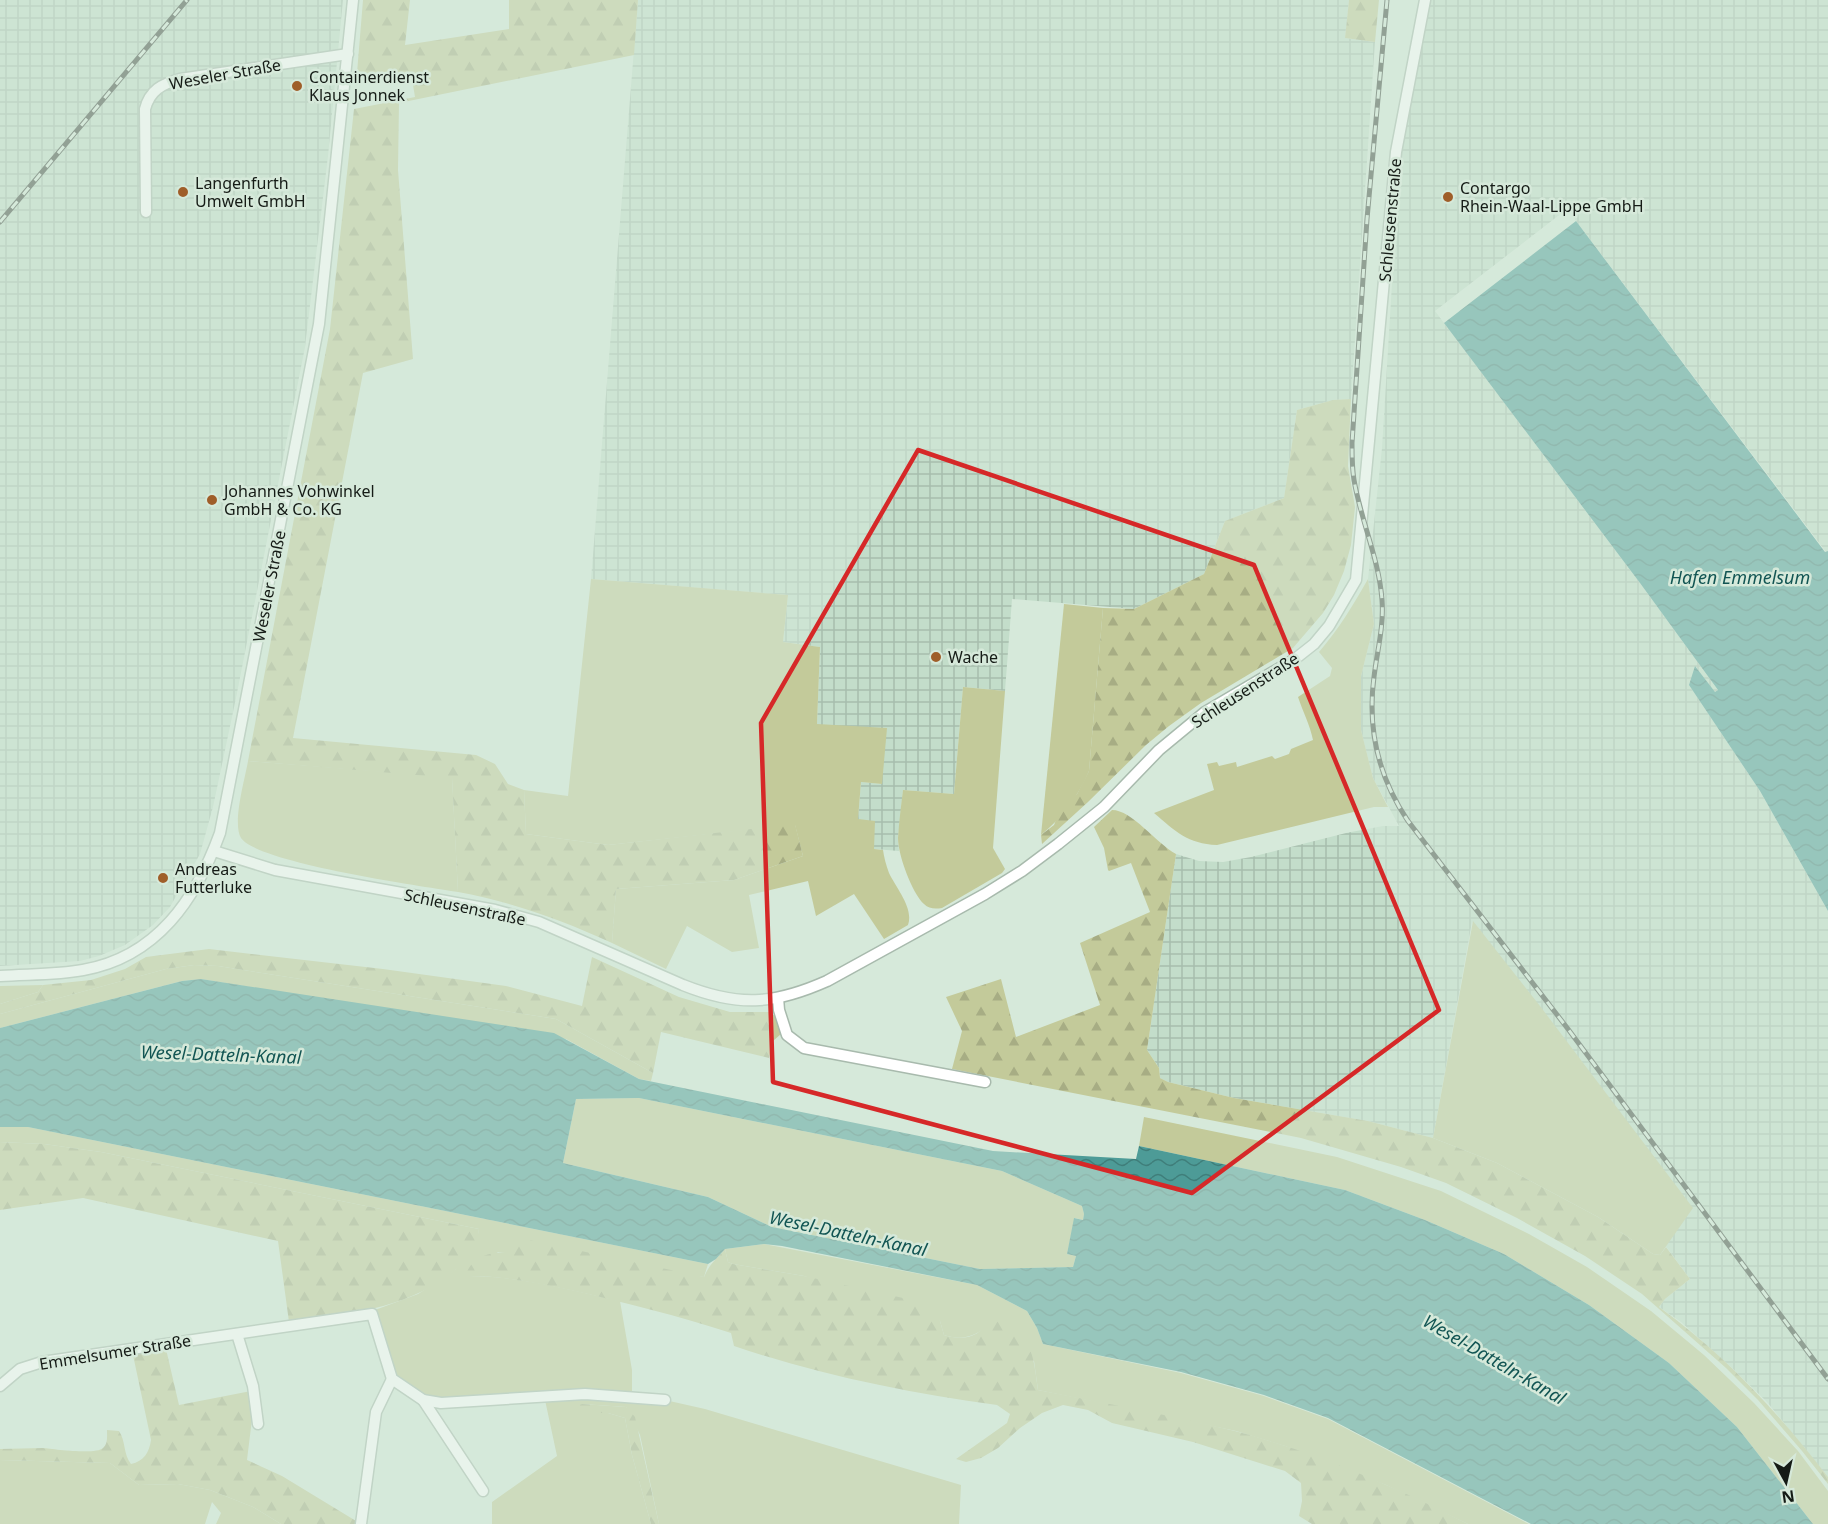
<svg xmlns="http://www.w3.org/2000/svg" width="1828" height="1524" font-family="'Noto Sans',sans-serif">
<style>
.industrial{fill:url(#industrial-grid)}
.grass{fill:#c3ca9a}
.forest{fill:url(#forest-firs)}
.water{fill:url(#water-waves);fill-rule:evenodd}
.lines{fill:none;stroke-linecap:round;stroke-linejoin:round}
.minor-casing{stroke:#a8baad;stroke-width:13}
.minor{stroke:#fff;stroke-width:10}
.rail-casing{stroke:#404941;stroke-width:5}
.rail{stroke:#d6e9da;stroke-width:3;stroke-dasharray:9;stroke-linecap:butt}
.marked{fill:none;stroke:#d62828;stroke-width:4.5;stroke-linejoin:round}
.poi-dot{fill:#9f5e29;stroke:#d6e9da;stroke-width:2}
.labels{text-anchor:middle;stroke-width:5;stroke-linejoin:round;paint-order:stroke}
.street-label{font-size:16px;fill:#151b16;stroke:#d6e9da}
.poi-label{font-size:16px;fill:#151b16;stroke:#d6e9da;text-anchor:start}
.water-label{font-size:18px;font-style:italic;fill:#125553;stroke:#d6e9da}
</style>
<defs>
<pattern id="industrial-grid" width="8" height="8" patternUnits="userSpaceOnUse" patternTransform="scale(1.5)"><rect width="8" height="8" fill="#c3ddca"/><path d="M0 4h8M4 0v8" fill="none" stroke="#a7bdad"/></pattern>
<pattern id="forest-firs" width="22" height="20" patternUnits="userSpaceOnUse" patternTransform="scale(1.5)"><rect width="22" height="20" fill="#c3ca9a"/><path d="M5 1l3.5 6h-7zM16 11l3.5 6h-7z" fill="#a7ad84"/></pattern>
<pattern id="water-waves" width="16" height="10" patternUnits="userSpaceOnUse" patternTransform="scale(1.5)"><rect width="16" height="10" fill="#4d9b97"/><path d="M0 5q4-4 8 0t8 0" fill="none" stroke="#3f7e7a"/></pattern>
</defs>
<rect width="100%" height="100%" fill="#d6e9da"/>
<g class="industrial">
<polygon points="0,0 343,0 328,156 305,347 236,698 213,807 200,854 170,907 153,925 125,945 99,956 80,961 0,966"/>
<polygon points="638,0 1349,0 1345,38 1375,42 1351,399 1333,400 1297,410 1284,498 1225,521 1204,574 1134,609 1012,599 1005,691 963,687 954,794 903,790 898,839 899,851 874,849 858,819 861,782 882,784 817,724 820,647 783,642 788,595 591,579"/>
<polygon points="1428,0 1828,0 1828,551 1826,552 1567,209 1435,311 1640,583 1718,690 1715,693 1696,667 1689,685 1760,791 1828,911 1828,1477 1767,1402 1731,1367 1681,1322 1659,1307 1665,1299 1690,1279 1665,1245 1472,922 1433,1138 1368,1121 1234,1098 1168,1082 1160,1078 1159,1068 1147,1050 1176,854 1199,861 1223,862 1251,857 1346,833 1383,826 1399,826 1373,778 1361,730 1361,676 1374,624 1368,579 1382,448 1400,152"/>
</g>
<g class="grass">
<path d="M591,579L788,595L783,642L820,647L817,724L887,728L882,784L861,782L858,819L875,821L874,849L883,850C884,857 886,865 889,873C896,888 914,908 908,925L884,939L854,894L816,916L808,881L749,895L759,948L732,952L687,926L666,969L612,943L616,889L734,880L803,856L795,825L608,845L526,834L524,790L568,796Z"/>
<path d="M1368,579L1374,624L1361,676V730L1373,778L1388,807H1374L1217,845C1188,844 1175,831 1154,813L1214,790L1207,764L1217,762L1219,766L1236,762L1237,767L1272,756L1275,759L1289,754L1291,749L1313,740C1310,725 1303,712 1298,697L1330,676L1332,668L1319,652C1339,629 1353,605 1368,579Z"/>
<path d="M1064,604L1103,608L1089,771C1079,795 1062,818 1041,835Z"/>
<path d="M963,687L1005,691L993,848L1005,869L1002,873L942,908C935,909 929,909 924,904C912,893 898,855 898,838C899,822 901,806 903,790L954,794Z"/>
<path d="M248,761L452,777L458,892C422,886 258,863 241,838C232,823 245,779 248,761Z"/>
<polygon points="1473,921 1540,1006 1693,1208 1660,1255 1653,1254 1598,1217 1497,1163 1433,1138"/>
<polygon points="194,965 218,966 556,1019 653,1073 651,1081 639,1079 566,1039 201,979 182,981 0,1028 0,1014 166,969"/>
<polygon points="43,985 38,992 0,1004 0,986"/>
<polygon points="639,1098 1002,1171 1082,1206 1084,1214 1083,1220 1075,1218 1067,1254 1076,1256 1073,1267 980,1269 772,1227 708,1197 563,1163 576,1099"/>
<polygon points="1144,1117 1337,1157 1441,1191 1529,1234 1587,1267 1651,1311 1704,1355 1754,1403 1798,1451 1828,1491 1828,1524 1813,1524 1737,1427 1669,1363 1589,1305 1504,1254 1425,1220 1345,1190 1139,1146"/>
<path d="M0,1127H28L708,1264L704,1277L498,1252L469,1276C520,1276 571,1290 620,1301L632,1370V1392L592,1391L444,1399C389,1393 386,1354 375,1310L418,1294L456,1269L475,1249L479,1229L101,1152L44,1144L0,1142Z"/>
<path d="M764,1244L977,1285L1027,1311L1037,1328L1043,1344L1181,1373L1264,1396L1328,1419L1529,1524H1468L1386,1485L1285,1446L1236,1431L1038,1390L1034,1361L985,1328C971,1338 960,1340 944,1335L940,1321L804,1276L733,1264L728,1262L725,1249Z"/>
<polygon points="584,1398 665,1400 705,1409 961,1485 959,1524 659,1524 640,1435 626,1407 582,1404 573,1413 608,1413 625,1418 632,1455 651,1524 492,1524 492,1502 557,1456 545,1400"/>
<polygon points="0,1460 110,1463 139,1485 178,1484 210,1490 253,1507 281,1524 216,1524 221,1513 212,1502 205,1524 0,1524"/>
</g>
<g class="forest">
<path d="M363,0H410L405,45L509,29V0H638L634,55L399,103L398,170L413,359L363,373L293,738L476,755L495,764L508,784L524,790L526,834L608,845L795,824L803,856L734,880L616,889L612,943C562,920 512,902 458,892L452,778L248,761L330,329L354,109L415,97L411,73L356,85Z"/>
<polygon points="1349,0 1379,0 1375,42 1345,38"/>
<polygon points="1351,399 1348,466 1355,507 1351,545 1344,571 1334,595 1323,613 1293,648 1201,703 1169,726 1146,745 1088,802 1042,844 1041,835 1054,825 1061,808 1077,794 1089,771 1103,608 1134,609 1204,574 1225,521 1284,498 1297,410 1333,400"/>
<path d="M1112,810C1132,810 1156,843 1176,854L1147,1050L1159,1068L1160,1078L1168,1082L1234,1098L1368,1121L1433,1138L1497,1163L1598,1217L1653,1254L1660,1255L1666,1247L1690,1279L1665,1299L1659,1307C1724,1354 1779,1413 1828,1477V1484L1802,1451L1758,1400L1726,1368L1642,1294L1585,1256L1517,1218L1446,1183L1401,1167L1301,1138L952,1069L962,1031L946,997L1001,979L1016,1037L1100,1005L1080,943L1150,912L1131,863L1109,871L1108,870L1104,848L1094,827Z"/>
<polygon points="209,949 383,969 506,986 582,1006 592,957 679,997 730,1012 769,1012 775,1016 781,1034 773,1041 769,1058 661,1032 653,1073 556,1019 218,966 194,965 166,969 0,1014 0,1004 38,992 43,985 91,980 125,969 146,957"/>
<path d="M0,1142L44,1144L101,1152L479,1229C478,1235 478,1242 476,1248C472,1258 459,1267 450,1274C401,1311 348,1313 289,1322L278,1241L83,1198L0,1210Z"/>
<path d="M515,1237L704,1277C710,1263 715,1261 725,1249L728,1262L733,1264L804,1276L903,1298L928,1306L940,1321L944,1335C962,1341 981,1338 988,1319C1031,1329 1033,1351 1038,1390C1104,1403 1170,1415 1235,1431C1315,1452 1394,1486 1468,1524H1312L1299,1516L1302,1501L1301,1483L1285,1471L1193,1442L1112,1423L1088,1410L1063,1405L1042,1413L1020,1428L998,1448L981,1458L966,1462L956,1459L1007,1423L1010,1414L997,1405C908,1393 819,1375 734,1346L731,1333C678,1316 624,1302 570,1290C536,1283 503,1276 469,1276L466,1274C474,1254 493,1252 512,1252Z"/>
<path d="M166,1349L179,1405L251,1391L254,1403L247,1460L282,1476L361,1524H281L253,1507L210,1490L178,1484L139,1485L110,1463L0,1460V1449C14,1449 28,1448 43,1448C53,1449 96,1455 103,1448C108,1444 107,1436 107,1430L119,1431C126,1441 123,1454 131,1464C144,1461 149,1453 151,1440L133,1355Z"/>
<polygon points="582,1404 626,1407 635,1417 659,1524 651,1524 632,1455 625,1418 608,1413 573,1413 569,1409"/>
</g>
<g class="water">
<polygon points="1576,221 1825,552 1828,551 1828,911 1760,791 1689,685 1695,666 1715,692 1718,690 1640,583 1444,323"/>
<path d="M201,979L554,1033L639,1079L993,1151L1136,1159L1139,1146L1345,1190L1425,1220L1504,1254L1589,1305L1669,1363L1737,1427L1813,1524H1531L1328,1418L1264,1395L1181,1372L1043,1344L1037,1328L1027,1311L977,1285L782,1246L764,1244L725,1249L716,1259L708,1264L28,1127H0V1028L182,981ZM639,1098L1002,1171L1082,1206L1084,1214L1083,1220L1074,1218L1067,1254L1076,1256L1073,1267L980,1269L772,1227L708,1197L563,1163L576,1099Z"/>
</g>
<g class="lines">
<g class="minor-casing">
<g id="minor">
<path d="M146,212L145,109C150,90 162,84 180,79L348,54"/>
<path d="M214,851L275,870L495,910L539,922L683,985C738,1007 773,1005 827,981L985,894L1022,871L1058,844L1104,807L1159,750L1205,712L1295,659L1314,644L1329,626L1356,580L1396,152L1425,0"/>
<path d="M0,976C27,974 56,975 83,970C157,957 196,899 220,833L319,324L353,0"/>
<polyline points="778,998 779,1010 787,1035 804,1048 985,1082"/>
<polyline points="237,1334 253,1386 258,1424"/>
<polyline points="0,1386 20,1369 42,1362 372,1314 392,1379 423,1400 441,1403 585,1394 665,1400"/>
<polyline points="423,1400 483,1491"/>
<polyline points="361,1524 376,1412 392,1379"/>
</g>
</g>
<use href="#minor" class="minor"/>
<g class="rail-casing">
<g id="rail">
<path d="M1387,0L1367,219L1352,443C1352,455 1352,468 1354,480C1361,521 1379,559 1382,600C1384,627 1377,651 1374,677C1367,729 1379,778 1408,821L1568,1029L1828,1379"/>
<polyline points="0,222 187,0"/>
</g>
</g>
<use href="#rail" class="rail"/>
</g>
<path d="M0 0H1828V1524H0ZM918,450L1254,565L1439,1010L1192,1193L773,1082L761,723Z" fill="#d6e9da" fill-opacity=".55" fill-rule="evenodd"/>
<path class="marked" d="M918,450L1254,565L1439,1010L1192,1193L773,1082L761,723Z"/>
<g class="poi-dot">
<circle cx="297" cy="86" r="6"/>
<circle cx="183" cy="192" r="6"/>
<circle cx="1448" cy="197" r="6"/>
<circle cx="212" cy="500" r="6"/>
<circle cx="936" cy="657" r="6"/>
<circle cx="163" cy="878" r="6"/>
</g>
<g class="labels">
<g class="street-label">
<text transform="translate(225 74) rotate(-10)" y="6">Weseler Straße</text>
<text transform="translate(1390 220) rotate(-85)" y="6">Schleusenstraße</text>
<text transform="translate(269 586) rotate(-79)" y="6">Weseler Straße</text>
<text transform="translate(1245 690) rotate(-33)" y="6">Schleusenstraße</text>
<text transform="translate(465 907) rotate(12)" y="6">Schleusenstraße</text>
<text transform="translate(115 1352) rotate(-9)" y="6">Emmelsumer Straße</text>
</g>
<g class="poi-label">
<text x="309" y="83">Containerdienst<tspan x="309" dy="18">Klaus Jonnek</tspan></text>
<text x="195" y="189">Langenfurth<tspan x="195" dy="18">Umwelt GmbH</tspan></text>
<text x="1460" y="194">Contargo<tspan x="1460" dy="18">Rhein-Waal-Lippe GmbH</tspan></text>
<text x="224" y="497">Johannes Vohwinkel<tspan x="224" dy="18">GmbH &amp; Co. KG</tspan></text>
<text x="948" y="663">Wache</text>
<text x="175" y="875">Andreas<tspan x="175" dy="18">Futterluke</tspan></text>
</g>
<g class="water-label">
<text x="1740" y="584">Hafen Emmelsum</text>
<text transform="translate(221 1055) rotate(2)" y="6">Wesel-Datteln-Kanal</text>
<text transform="translate(848 1234) rotate(12)" y="6">Wesel-Datteln-Kanal</text>
<text transform="translate(1494 1360) rotate(30)" y="6">Wesel-Datteln-Kanal</text>
</g>
</g>
<g transform="translate(1786 1482) rotate(172)" stroke="#d6e9da" stroke-width="4.5" paint-order="stroke">
<path d="M0-4.5L10 22L0 15L-10 22Z" fill="#151b16"/>
<text y="-9" font-size="16" font-weight="bold" text-anchor="middle" fill="#151b16">N</text>
</g>
</svg>
